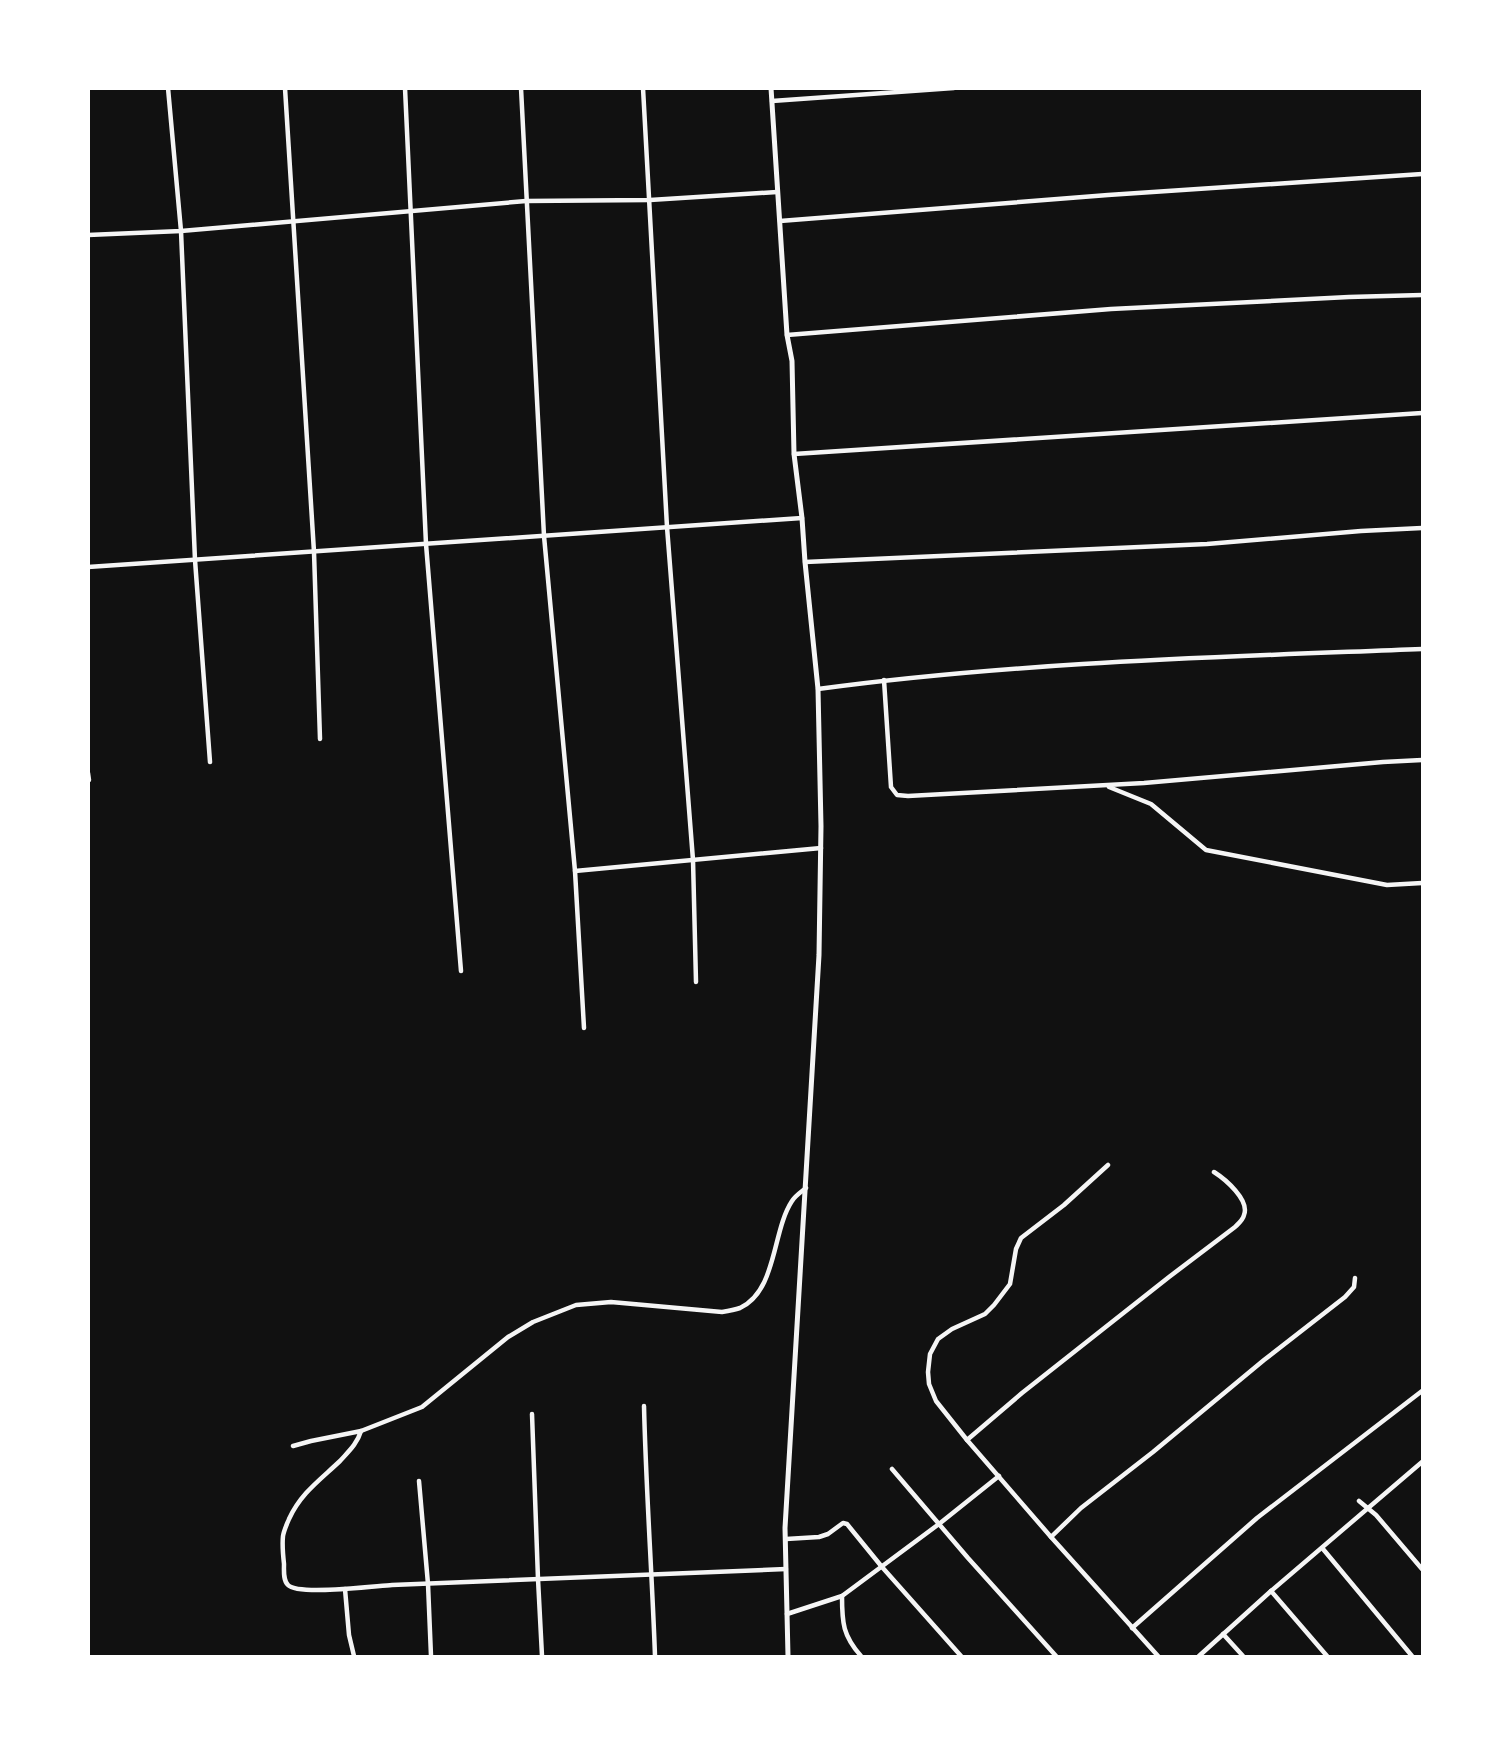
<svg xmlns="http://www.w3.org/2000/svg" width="1511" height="1745" font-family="'Golos Text',sans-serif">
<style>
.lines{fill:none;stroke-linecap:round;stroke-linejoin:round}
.minor{stroke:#f5f5f5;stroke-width:4.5}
.tertiary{stroke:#f5f5f5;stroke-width:5}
</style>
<rect width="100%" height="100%" fill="#111"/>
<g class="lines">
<g class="minor">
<polyline points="168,88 181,231 195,560 210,762"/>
<polyline points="285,88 314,552 320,739"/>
<polyline points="405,88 426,544 461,971"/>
<polyline points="521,88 544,536 575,871 584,1028"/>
<polyline points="643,88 667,527 693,860 696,982"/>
<polyline points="772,101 954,88"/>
<polyline points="780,221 1108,195 1422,174"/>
<polyline points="88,235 181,231 526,201 650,200 777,192"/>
<polyline points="787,335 1111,309 1349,297 1422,295"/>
<polyline points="794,454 1422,413"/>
<polyline points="805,562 1207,544 1361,531 1422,528"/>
<polyline points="88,567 802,518"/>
<polyline points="884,680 891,787 897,795 908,796 1144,783 1383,762 1422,760"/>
<path d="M818,689C1018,662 1221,657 1422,649"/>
<polyline points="88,773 89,780"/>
<polyline points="1109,787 1151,804 1206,850 1387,885 1422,883"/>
<polyline points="575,871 821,848"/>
<polyline points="1108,1165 1064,1205 1021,1238 1016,1249 1010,1284 994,1305 985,1314 952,1329 938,1339 930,1354 928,1372 929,1384 936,1401 967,1440 1051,1537 1158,1656"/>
<path d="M644,1406C646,1490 652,1573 655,1656"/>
<polyline points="532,1414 538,1579 542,1656"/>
<path d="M361,1431C357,1444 349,1451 340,1461C320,1480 301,1493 289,1519C287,1524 284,1530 283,1536C282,1545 283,1555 284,1564C284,1571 283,1580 288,1585C298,1596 375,1586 392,1585L786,1569"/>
<path d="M967,1440L1022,1393L1169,1277L1235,1227C1238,1224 1243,1220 1244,1215C1250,1200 1225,1179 1214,1172"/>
<path d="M293,1446L311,1441L361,1431L422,1407L508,1337L533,1322L576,1305L611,1302L722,1312C728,1311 734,1310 740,1308C777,1291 772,1231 792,1201C795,1196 801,1192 806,1188"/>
<polyline points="892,1469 968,1558 1056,1656"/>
<polyline points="419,1481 428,1584 431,1656"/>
<polyline points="1359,1501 1376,1515 1422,1569"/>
<polyline points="1051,1537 1081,1508 1153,1452 1264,1360 1345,1297 1354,1287 1355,1278"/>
<polyline points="786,1539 819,1537 828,1534 843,1523 847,1524 882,1567 961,1656"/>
<polyline points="1323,1549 1412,1656"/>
<polyline points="345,1589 349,1635 354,1656"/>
<polyline points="1271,1591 1327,1656"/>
<path d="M842,1596C842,1623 843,1636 861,1656"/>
<polyline points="787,1614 842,1596 939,1524 999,1476"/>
<polyline points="1132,1628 1257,1518 1422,1391"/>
<polyline points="1223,1634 1243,1656"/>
<polyline points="1199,1656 1271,1591 1422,1462"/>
</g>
<polyline class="tertiary" points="771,88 787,335 792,361 794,454 802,518 805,562 818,689 821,826 819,955 785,1528 788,1656"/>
</g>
<rect width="1511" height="1745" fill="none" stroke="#ffffff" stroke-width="180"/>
</svg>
